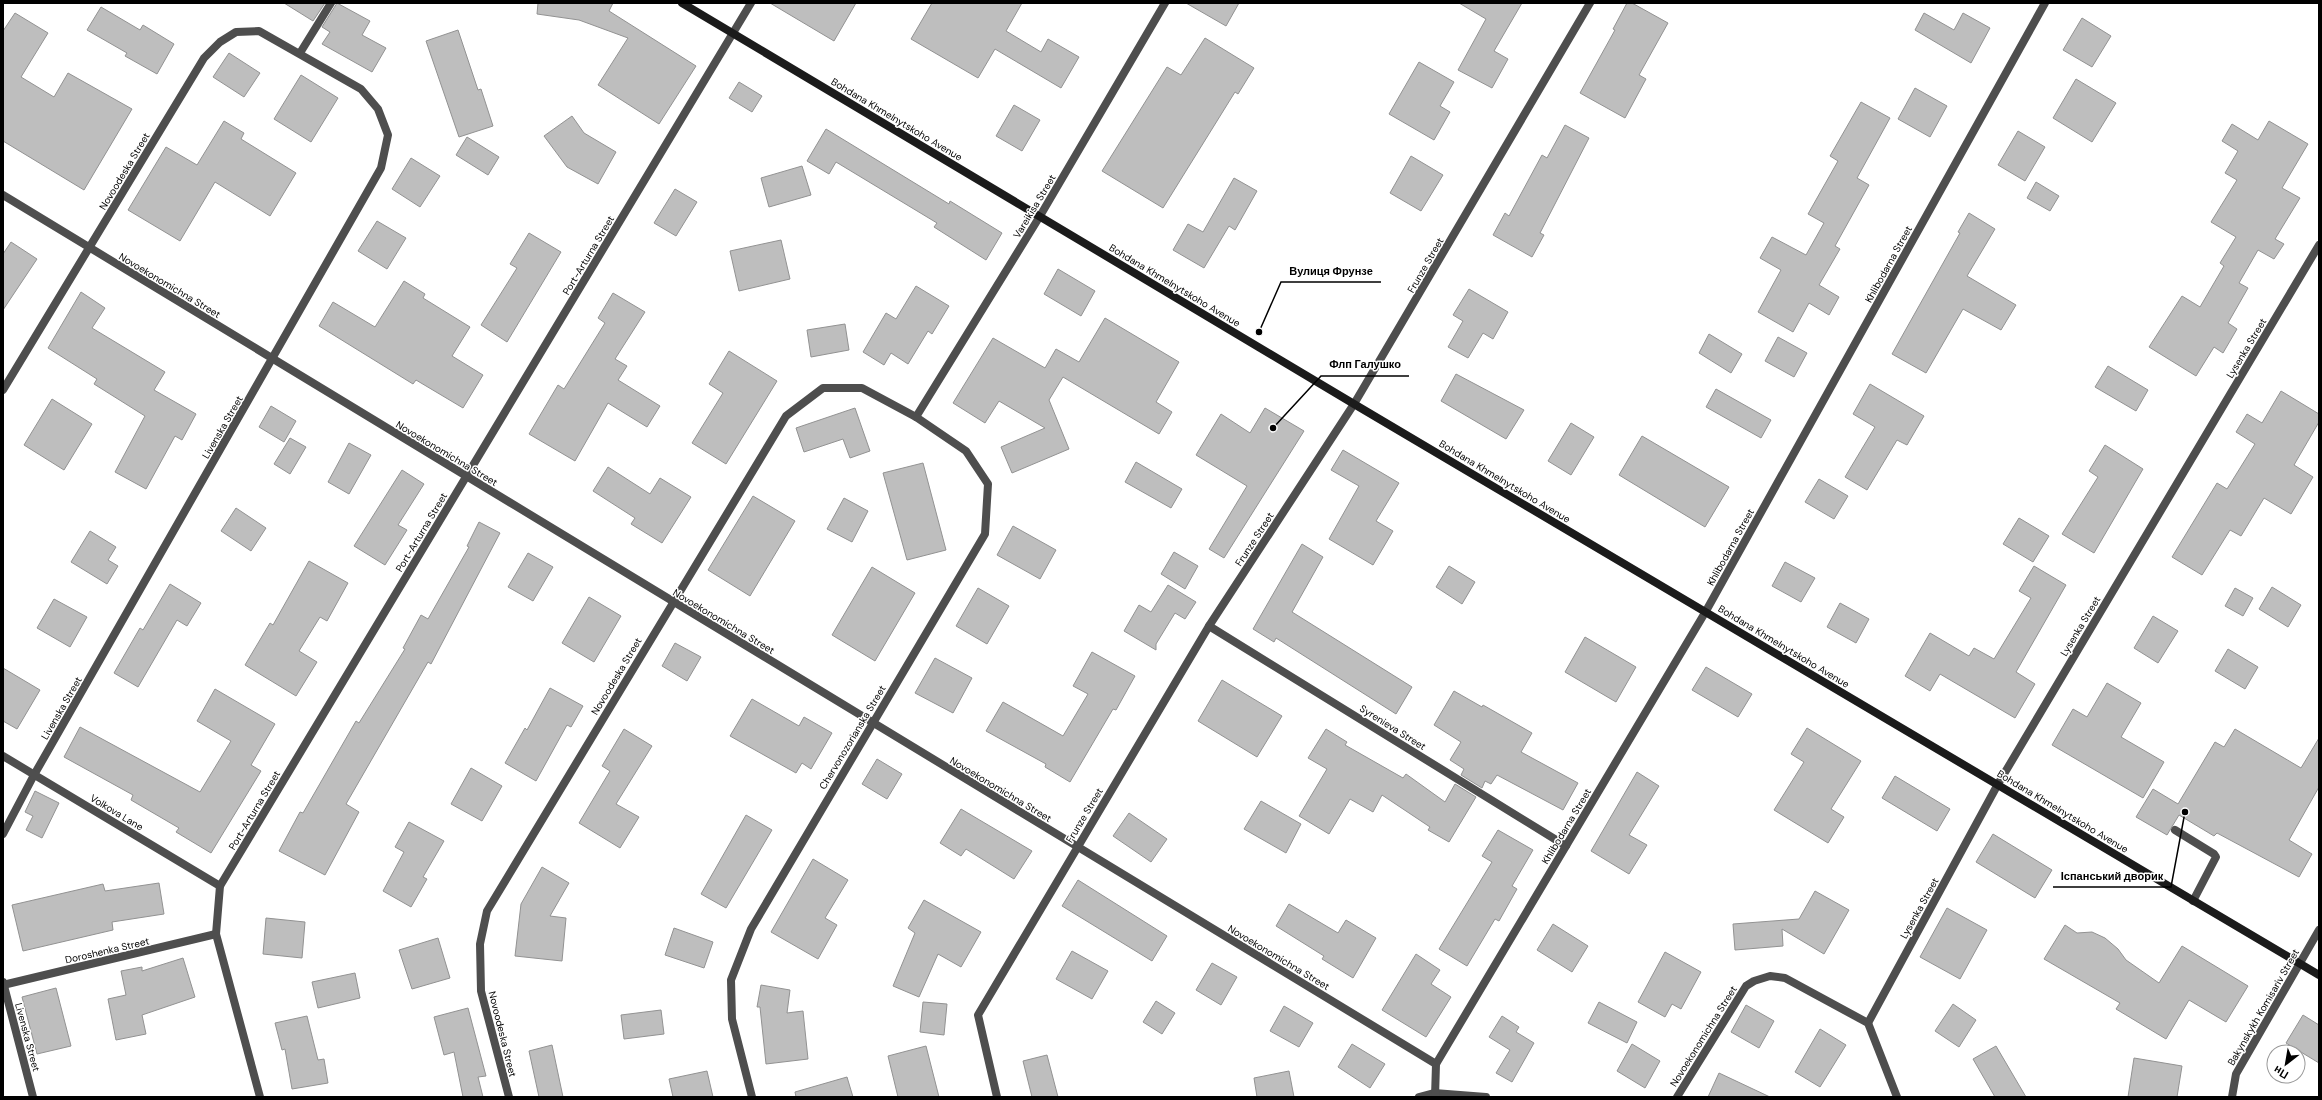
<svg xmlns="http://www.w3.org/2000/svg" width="2322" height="1100" font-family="'DM Sans',sans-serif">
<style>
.building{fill:#bebebe;stroke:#929292}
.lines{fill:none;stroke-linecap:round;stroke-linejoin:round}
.service{stroke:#4e4e4e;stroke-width:8}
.minor{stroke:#4e4e4e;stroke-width:8}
.secondary{stroke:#1b1b1b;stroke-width:8}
.labels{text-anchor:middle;stroke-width:3;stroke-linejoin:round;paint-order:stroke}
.street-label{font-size:10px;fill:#000;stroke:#fff}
.leader{fill:none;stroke:#000;stroke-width:1.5}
.callout-dot{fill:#000;stroke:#fff;stroke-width:1.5}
.callout-label{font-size:11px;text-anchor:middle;font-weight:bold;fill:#000;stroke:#fff;stroke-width:3;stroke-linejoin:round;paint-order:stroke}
</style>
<rect width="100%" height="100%" fill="#fff"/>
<g class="building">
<polygon points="284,3 325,3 313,21"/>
<polygon points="337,3 370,21 362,35 386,48 372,72 322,44 330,32 322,27"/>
<polygon points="538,3 613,3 609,11 696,66 659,124 598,85 628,38 579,20 537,14"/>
<polygon points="770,3 856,3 834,41"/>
<polygon points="932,3 1022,3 1006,31 1041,52 1048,39 1079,57 1061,88 995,49 978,78 911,39"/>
<polygon points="1186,3 1239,3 1226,26"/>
<polygon points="1459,3 1522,3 1494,51 1508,59 1492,88 1458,70 1486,19"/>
<polygon points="1627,3 1632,3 1668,23 1639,75 1646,79 1625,118 1580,93 1615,30 1613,29"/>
<polygon points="101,7 140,30 143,25 174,44 157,74 125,56 127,53 87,30"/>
<polygon points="15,13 48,33 21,77 54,97 68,73 132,109 84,190 3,141 3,31"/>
<polygon points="1924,13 1954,30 1963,13 1990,28 1971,63 1915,30"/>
<polygon points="2082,18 2111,36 2092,67 2063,50"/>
<polygon points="458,30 478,90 481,89 493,126 459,137 426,41"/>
<polygon points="1205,38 1254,68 1238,94 1235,92 1163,208 1102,171 1167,67 1181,75"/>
<polygon points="229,53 260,73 244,97 213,77"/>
<polygon points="1419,62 1454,82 1440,106 1450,112 1434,140 1389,114"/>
<polygon points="301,75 338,98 311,142 274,119"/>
<polygon points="2076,79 2116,103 2092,142 2053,118"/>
<polygon points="739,82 762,96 752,112 729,98"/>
<polygon points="1915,88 1947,106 1930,137 1898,119"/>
<polygon points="1861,102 1890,118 1857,178 1869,185 1835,246 1840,249 1819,285 1839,297 1829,315 1809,303 1793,332 1758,312 1781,270 1760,258 1772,237 1806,255 1824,223 1808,214 1838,161 1830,156"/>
<polygon points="1014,105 1040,120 1022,151 996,136"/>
<polygon points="572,116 584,133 616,152 598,184 567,167 544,136"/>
<polygon points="224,121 244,133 241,139 296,173 270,216 215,182 180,241 128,210 166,147 197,165"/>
<polygon points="2269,121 2308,144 2282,188 2300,198 2275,239 2284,244 2274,259 2258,250 2239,283 2248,288 2228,323 2237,329 2223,353 2214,347 2196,376 2149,347 2182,296 2200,307 2224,266 2220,263 2236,237 2211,222 2237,180 2225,173 2238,151 2222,141 2232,124 2258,140"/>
<polygon points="1565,125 1589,138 1540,233 1544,235 1532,257 1493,235 1505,213 1509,216 1542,155 1547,158"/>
<polygon points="826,129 949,204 950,201 1002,233 986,260 934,227 937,223 836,162 829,174 807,161"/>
<polygon points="2018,131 2045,147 2025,181 1998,165"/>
<polygon points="467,137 499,157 488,175 456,155"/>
<polygon points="1411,156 1443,175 1421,211 1390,193"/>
<polygon points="411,158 440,176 420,207 392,189"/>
<polygon points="802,166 811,195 769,207 761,178"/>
<polygon points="1234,178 1257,191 1235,230 1229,226 1204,268 1173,250 1188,224 1203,232"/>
<polygon points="2036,182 2059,196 2050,211 2027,198"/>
<polygon points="675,189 697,202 676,236 654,223"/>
<polygon points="1969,213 1995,229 1967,276 2016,305 2001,330 1963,309 1926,373 1892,354 1960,233 1958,232"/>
<polygon points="377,221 406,238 387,269 358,251"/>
<polygon points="529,233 561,252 507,342 481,325 517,268 510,264"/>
<polygon points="781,240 790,279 739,291 730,251"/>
<polygon points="11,242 37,259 3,310 3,254"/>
<polygon points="1058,269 1095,291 1081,316 1044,294"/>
<polygon points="404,281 425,294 423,298 470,327 452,356 483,375 463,408 416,380 413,384 319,326 333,302 375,327"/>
<polygon points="916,286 949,306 932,334 928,331 908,364 891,353 884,365 863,352 886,313 896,319"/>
<polygon points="1469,289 1508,312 1493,339 1483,333 1468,358 1448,347 1463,321 1453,315"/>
<polygon points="81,292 105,308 92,328 165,372 154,390 196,414 182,440 175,436 146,489 115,472 145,416 94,384 97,379 48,348"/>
<polygon points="613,293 645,312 615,359 627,366 618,380 660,406 647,427 608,403 575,461 529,434 558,385 564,389 605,323 598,318"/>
<polygon points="1105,318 1179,362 1156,402 1172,412 1159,434 1063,377 1049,400 1069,449 1012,473 1001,447 1045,428 999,401 985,423 953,403 993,338 1045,368 1056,349 1079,362"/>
<polygon points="845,324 849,350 811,357 807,330"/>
<polygon points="1709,334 1742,354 1731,373 1699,353"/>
<polygon points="1778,337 1807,353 1794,377 1765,361"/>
<polygon points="729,351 777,381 726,464 692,443 723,393 709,384"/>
<polygon points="2108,366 2148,390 2136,411 2095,387"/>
<polygon points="1456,374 1524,410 1506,439 1441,401"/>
<polygon points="1870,384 1924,416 1907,445 1897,440 1867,490 1845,477 1875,427 1853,414"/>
<polygon points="1716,389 1771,420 1761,438 1706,407"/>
<polygon points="2281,391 2319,414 2319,422 2294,465 2313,477 2291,514 2264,498 2241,536 2230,530 2202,575 2172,557 2217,483 2227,489 2255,444 2236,432 2247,414 2262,423"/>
<polygon points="52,399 92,424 64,470 24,445"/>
<polygon points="271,406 296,421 284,442 259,427"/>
<polygon points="855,408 870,451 850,458 843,439 804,452 796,428"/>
<polygon points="1265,408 1304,431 1224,558 1209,549 1247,486 1196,455 1221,414 1250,433"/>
<polygon points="1571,423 1594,437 1571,475 1548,461"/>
<polygon points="1642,436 1729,487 1705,527 1619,475"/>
<polygon points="290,438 306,447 290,474 274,464"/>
<polygon points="349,443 371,455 349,494 328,482"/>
<polygon points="2105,445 2143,469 2094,553 2062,534 2098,477 2089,471"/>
<polygon points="1343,450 1399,483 1376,521 1393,531 1373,565 1329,539 1359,486 1331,470"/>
<polygon points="1136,462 1182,489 1171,508 1125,482"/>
<polygon points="923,463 946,550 907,560 883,473"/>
<polygon points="608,467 650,494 660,478 691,497 662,543 631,524 635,518 593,491"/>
<polygon points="402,470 424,484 398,525 407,530 385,565 354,546"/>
<polygon points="1819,479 1848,496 1834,519 1805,502"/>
<polygon points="753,496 795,521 750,596 708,570"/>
<polygon points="844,498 868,511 852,542 827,529"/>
<polygon points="236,508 266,528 251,551 221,531"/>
<polygon points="2019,518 2049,536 2033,562 2003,544"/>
<polygon points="479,522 500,533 431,664 428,662 346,804 359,812 325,875 279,851 300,812 303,813 356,721 359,723 405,649 403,648 421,615 428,619 469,547 467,546"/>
<polygon points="1013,526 1056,550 1040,579 997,555"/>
<polygon points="90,531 116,547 108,560 118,566 107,584 71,562"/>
<polygon points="1302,544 1323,557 1292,612 1412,687 1396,714 1276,638 1274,642 1253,629"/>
<polygon points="1174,552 1198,566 1185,589 1161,574"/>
<polygon points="528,553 553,567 533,601 508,587"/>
<polygon points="309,561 348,583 327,621 320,617 299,651 317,662 296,696 245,665 270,623 273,625"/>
<polygon points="1785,562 1815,578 1801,602 1772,586"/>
<polygon points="1449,566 1475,582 1462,604 1436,587"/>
<polygon points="2034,566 2066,585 2016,672 2035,684 2015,718 1940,674 1930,691 1905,676 1930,633 1969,656 1974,648 1994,659 2031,598 2019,591"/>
<polygon points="872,567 915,593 875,661 832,635"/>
<polygon points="170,584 201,603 187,626 177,620 138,687 114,673 140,628 143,630"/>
<polygon points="1168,585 1196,602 1185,619 1175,613 1156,644 1156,650 1124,631 1139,605 1151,612"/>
<polygon points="2272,587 2301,605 2288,627 2259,609"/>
<polygon points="978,588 1009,606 987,644 956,626"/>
<polygon points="2235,588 2253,598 2243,616 2225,606"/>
<polygon points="589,597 621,616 594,662 562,643"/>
<polygon points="54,599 87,617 70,647 37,628"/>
<polygon points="1840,603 1869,619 1856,643 1827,627"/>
<polygon points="2153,616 2178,631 2158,663 2134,648"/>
<polygon points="1585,637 1636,667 1616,702 1565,672"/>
<polygon points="675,643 701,657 687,681 662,666"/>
<polygon points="2228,649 2258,667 2245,689 2215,671"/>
<polygon points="1092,652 1135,676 1116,710 1113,709 1070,782 1045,767 1046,764 986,731 1003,702 1063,736 1088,694 1073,686"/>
<polygon points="935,658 972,678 953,713 915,693"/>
<polygon points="1706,667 1752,694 1738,717 1692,690"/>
<polygon points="3,668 40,690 17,729 3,721"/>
<polygon points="1222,680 1282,716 1257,757 1198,721"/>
<polygon points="2107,683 2141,703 2121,737 2164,762 2143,798 2052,745 2073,709 2087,717"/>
<polygon points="550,688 583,706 571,727 567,725 536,781 505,763 525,728 527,730"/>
<polygon points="215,689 275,724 251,765 261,771 211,853 176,832 179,828 131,800 133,795 64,757 80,727 200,792 231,741 197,721"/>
<polygon points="1454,691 1482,707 1483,705 1532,733 1521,752 1578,783 1563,810 1497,775 1491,784 1485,781 1482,788 1461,775 1464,769 1450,760 1461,742 1434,725"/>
<polygon points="752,699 799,726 804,717 832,733 811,769 802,763 796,773 730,736"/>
<polygon points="1807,728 1861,761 1831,809 1844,817 1828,843 1774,810 1804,762 1791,754"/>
<polygon points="624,729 652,746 616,804 639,817 620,848 579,823 610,771 602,766"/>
<polygon points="1326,729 1347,742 1345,745 1403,778 1406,774 1445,802 1455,784 1476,797 1449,842 1428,830 1430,827 1382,795 1373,812 1350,799 1329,834 1299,816 1327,769 1308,758"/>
<polygon points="2235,729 2301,768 2319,738 2319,787 2289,840 2312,854 2299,877 2217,833 2214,836 2179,815 2167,835 2136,817 2153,789 2178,804 2215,742 2224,747"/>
<polygon points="877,759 902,774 887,799 862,784"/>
<polygon points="471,768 502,786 482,821 451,804"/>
<polygon points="1637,772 1659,786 1629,835 1647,845 1629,874 1591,851"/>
<polygon points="1895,776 1950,809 1937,831 1882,798"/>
<polygon points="35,791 59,803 42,838 26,830 33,816 25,812"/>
<polygon points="1261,801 1301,824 1286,853 1244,829"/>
<polygon points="961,809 1032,851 1014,879 966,849 961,856 940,843"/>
<polygon points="1129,813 1167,839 1151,862 1113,836"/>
<polygon points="746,815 772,830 726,908 701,894"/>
<polygon points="409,822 444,841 423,877 427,879 411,907 383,891 404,852 395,847"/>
<polygon points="1498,830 1533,850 1512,886 1517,889 1499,921 1495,919 1467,966 1439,949 1492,862 1482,856"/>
<polygon points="1993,834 2052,870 2035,898 1976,862"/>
<polygon points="813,859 848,880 825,918 837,925 818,959 771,932"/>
<polygon points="542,867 569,883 550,916 566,918 562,961 515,956 521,904"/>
<polygon points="1078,880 1167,936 1152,961 1062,906"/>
<polygon points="159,883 164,914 112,922 113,930 23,951 12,905 103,884 105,891"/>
<polygon points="1815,891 1849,910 1824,954 1782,929 1783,946 1735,950 1733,924 1799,919"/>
<polygon points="924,900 981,932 961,967 938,954 919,997 893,986 915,933 908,928"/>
<polygon points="1289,904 1338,933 1346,920 1376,938 1353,978 1322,959 1324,956 1276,926"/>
<polygon points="1947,908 1987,930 1960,979 1920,957"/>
<polygon points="266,918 305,922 302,958 263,954"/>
<polygon points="1553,924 1588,946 1572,972 1537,950"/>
<polygon points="2065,925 2077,933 2092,932 2105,938 2118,949 2126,960 2159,983 2182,946 2248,986 2226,1022 2189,1000 2166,1039 2116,1009 2120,1003 2044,959"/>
<polygon points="674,928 713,942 704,968 665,955"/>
<polygon points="438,938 450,978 412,989 399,950"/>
<polygon points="1072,951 1108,971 1092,999 1056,979"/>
<polygon points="1665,952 1701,972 1681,1009 1672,1004 1665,1017 1638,1002"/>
<polygon points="1416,954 1440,970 1431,984 1451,997 1426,1037 1382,1010"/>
<polygon points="183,958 195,997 142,1015 146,1034 116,1040 108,999 126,995 121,971 142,967 142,971"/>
<polygon points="1212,963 1237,977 1221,1005 1196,990"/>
<polygon points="355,973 360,998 318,1008 312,982"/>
<polygon points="761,985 790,990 787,1013 803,1011 808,1059 766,1064 760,1007 757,1007"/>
<polygon points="56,988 71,1046 37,1054 22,997"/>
<polygon points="1156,1001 1175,1013 1162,1034 1143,1022"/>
<polygon points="923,1002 947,1004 944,1035 920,1032"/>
<polygon points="1599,1002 1637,1022 1627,1043 1588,1023"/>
<polygon points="1953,1004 1976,1020 1959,1047 1935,1031"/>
<polygon points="1746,1005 1774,1021 1759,1048 1731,1032"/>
<polygon points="1284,1006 1313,1023 1299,1047 1270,1031"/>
<polygon points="468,1008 486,1076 478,1077 483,1097 463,1097 454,1052 444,1055 434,1017"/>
<polygon points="661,1010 664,1034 624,1039 621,1015"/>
<polygon points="2303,1015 2319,1025 2319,1063 2286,1043"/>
<polygon points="307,1016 318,1060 324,1059 328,1083 292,1089 285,1049 282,1050 275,1023"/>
<polygon points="1502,1016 1519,1027 1516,1032 1534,1043 1512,1082 1496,1073 1510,1050 1489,1037"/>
<polygon points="1820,1029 1846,1045 1820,1087 1795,1072"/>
<polygon points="1352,1044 1385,1064 1370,1088 1338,1067"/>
<polygon points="1632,1044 1660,1061 1645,1088 1617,1071"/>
<polygon points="552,1045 563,1097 539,1097 529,1051"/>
<polygon points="926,1046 939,1097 898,1097 888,1056"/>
<polygon points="1996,1046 2026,1097 1995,1097 1973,1059"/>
<polygon points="1047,1055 1058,1097 1032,1097 1023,1061"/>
<polygon points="2134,1058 2182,1066 2177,1097 2128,1097"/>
<polygon points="707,1071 713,1097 673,1097 669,1079"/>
<polygon points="1289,1071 1294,1097 1257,1097 1254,1078"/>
<polygon points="1719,1073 1770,1097 1708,1097"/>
<polygon points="847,1077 853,1097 796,1097 795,1092"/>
</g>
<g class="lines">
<polyline class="service" points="2175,830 2214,854 2216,857 2193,901"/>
<g class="minor">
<polyline points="300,53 331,3"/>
<polyline points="3,195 1436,1064"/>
<polyline points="3,390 204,58 220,42 236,32 259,31 361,89 378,109 388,135 381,168 34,775 3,834"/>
<polyline points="916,417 1040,216 1165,3"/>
<polyline points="1209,626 1566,846"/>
<polyline points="3,756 220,886"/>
<polyline points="3,982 33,1097"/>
<polyline points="3,985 216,934"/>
<polyline points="1868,1023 1998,784 2319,245"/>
<polyline points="260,1097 216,934 220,886 751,3"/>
<polyline points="509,1097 481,991 480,944 487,911 786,416 823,388 862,388 916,417 966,451 988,484 985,534 751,929 731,980 732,1019 752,1097"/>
<polyline points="997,1097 978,1015 1209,626 1354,404 1590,3"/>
<polyline points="1419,1097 1434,1093 1486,1097"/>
<polyline points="1435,1097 1436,1064 1706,611 2045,3"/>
<polyline points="1677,1097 1746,986 1754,981 1770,976 1785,978 1868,1023 1897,1097"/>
<polyline points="2232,1097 2236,1074 2319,930"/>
</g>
<polyline class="secondary" points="682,3 1354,404 2319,975"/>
</g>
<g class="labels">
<g class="street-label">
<text transform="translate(897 119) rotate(31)" y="4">Bohdana Khmelnytskoho Avenue</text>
<text transform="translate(124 171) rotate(-59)" y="4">Novoodeska Street</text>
<text transform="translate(1034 206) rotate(-59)" y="4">Vareikisa Street</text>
<text transform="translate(588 255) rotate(-59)" y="4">Port-Arturna Street</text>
<text transform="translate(1888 264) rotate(-61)" y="4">Khlibodarna Street</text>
<text transform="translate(1425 265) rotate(-60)" y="4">Frunze Street</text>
<text transform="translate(170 285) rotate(31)" y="4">Novoekonomichna Street</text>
<text transform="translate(1175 285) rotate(31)" y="4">Bohdana Khmelnytskoho Avenue</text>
<text transform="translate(2246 348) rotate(-59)" y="4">Lysenka Street</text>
<text transform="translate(222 427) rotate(-60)" y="4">Livenska Street</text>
<text transform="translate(447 453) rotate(31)" y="4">Novoekonomichna Street</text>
<text transform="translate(1505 481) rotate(31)" y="4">Bohdana Khmelnytskoho Avenue</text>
<text transform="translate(421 532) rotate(-59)" y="4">Port-Arturna Street</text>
<text transform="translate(1254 539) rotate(-57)" y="4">Frunze Street</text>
<text transform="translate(1730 547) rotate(-61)" y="4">Khlibodarna Street</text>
<text transform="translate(724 621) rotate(31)" y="4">Novoekonomichna Street</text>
<text transform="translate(2080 626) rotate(-59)" y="4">Lysenka Street</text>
<text transform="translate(1784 646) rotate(31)" y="4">Bohdana Khmelnytskoho Avenue</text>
<text transform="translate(616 676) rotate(-59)" y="4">Novoodeska Street</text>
<text transform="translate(61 708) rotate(-60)" y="4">Livenska Street</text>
<text transform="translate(1393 727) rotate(32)" y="4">Syrenieva Street</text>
<text transform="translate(852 737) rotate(-59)" y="4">Chervonozorianska Street</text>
<text transform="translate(1001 789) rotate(31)" y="4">Novoekonomichna Street</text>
<text transform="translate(254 810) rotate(-59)" y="4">Port-Arturna Street</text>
<text transform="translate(2063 811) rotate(31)" y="4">Bohdana Khmelnytskoho Avenue</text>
<text transform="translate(117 812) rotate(31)" y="4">Volkova Lane</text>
<text transform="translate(1084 815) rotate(-59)" y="4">Frunze Street</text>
<text transform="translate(1566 826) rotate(-59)" y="4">Khlibodarna Street</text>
<text transform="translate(1919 908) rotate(-61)" y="4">Lysenka Street</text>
<text transform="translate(107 950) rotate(-13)" y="4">Doroshenka Street</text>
<text transform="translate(1279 957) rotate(31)" y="4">Novoekonomichna Street</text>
<text transform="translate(2263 1007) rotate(-60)" y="4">Bakynskykh Komisariv Street</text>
<text transform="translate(503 1034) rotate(76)" y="4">Novoodeska Street</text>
<text transform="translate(1703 1036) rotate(-58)" y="4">Novoekonomichna Street</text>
<text transform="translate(28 1037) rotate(75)" y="4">Livenska Street</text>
</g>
</g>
<path class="leader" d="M1259 332L1281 282H1381M1273 428L1321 376H1409M2185 812L2171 887H2053"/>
<g class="callout-dot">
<circle cx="1259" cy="332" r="4"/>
<circle cx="1273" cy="428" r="4"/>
<circle cx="2185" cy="812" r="4"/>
</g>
<g class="callout-label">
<text x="1331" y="275">Вулиця Фрунзе</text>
<text x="1365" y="368">Флп Галушко</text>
<text x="2112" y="880">Іспанський дворик</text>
</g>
<rect width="2322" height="1100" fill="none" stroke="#000000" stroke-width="8"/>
<g transform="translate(2286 1064) rotate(211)"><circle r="19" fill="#ffffff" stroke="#999999"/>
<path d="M0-3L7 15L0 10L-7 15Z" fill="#000000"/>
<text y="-6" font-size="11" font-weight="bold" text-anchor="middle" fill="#000000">Пн</text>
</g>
</svg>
